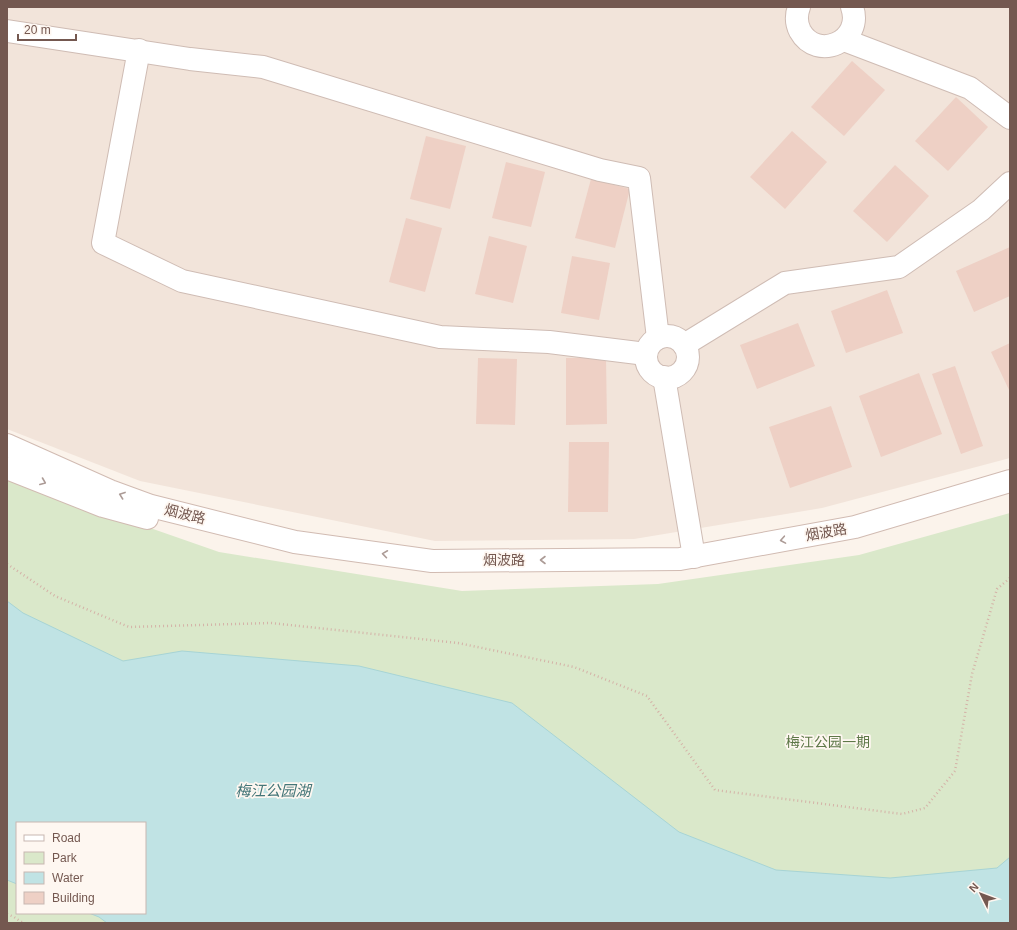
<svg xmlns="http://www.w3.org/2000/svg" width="1017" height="930" font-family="Arial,'Noto Sans SC',sans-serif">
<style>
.residential{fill:#f2e4da}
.green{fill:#dae8ca;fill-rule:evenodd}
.water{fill:#c0e3e4;stroke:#a7d4d5}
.building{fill:#eed0c5}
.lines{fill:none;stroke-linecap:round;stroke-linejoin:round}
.minor-casing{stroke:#cfbcb4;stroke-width:24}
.secondary-casing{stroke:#d1bbb2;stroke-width:24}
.path{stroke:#d4b2a7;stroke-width:2.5;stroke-dasharray:1 3;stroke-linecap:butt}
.minor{stroke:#fff;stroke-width:22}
.secondary{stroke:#fff;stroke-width:22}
.oneway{stroke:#ac9b96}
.labels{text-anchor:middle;stroke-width:3.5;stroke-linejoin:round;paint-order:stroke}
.street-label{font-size:14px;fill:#745850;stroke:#fef7f1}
.park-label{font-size:14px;fill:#5e7848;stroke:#fef7f1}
.water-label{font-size:15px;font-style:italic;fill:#447678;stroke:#fef7f1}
</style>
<rect width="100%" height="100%" fill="#fbf3eb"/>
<polygon class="residential" points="7,7 1010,7 1010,458 822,508 634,539 435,541 140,481 7,429"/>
<path class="green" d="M7,478L219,552L462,591L658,584L859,555L1010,513V923H7ZM17,823H145V913H17Z"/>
<polygon class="water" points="7,601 23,613 123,661 182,651 359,666 512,703 679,832 776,870 890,878 997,868 1010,857 1010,923 107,923 99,917 89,913 145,913 145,823 17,823 17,884 7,880"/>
<g class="building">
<polygon points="852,61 885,90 844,136 811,107"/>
<polygon points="956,97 988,127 948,171 915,141"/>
<polygon points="792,131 827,162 785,209 750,177"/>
<polygon points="426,136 466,146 450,209 410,199"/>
<polygon points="506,162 545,172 531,227 492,218"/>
<polygon points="895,165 929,196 887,242 853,211"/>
<polygon points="591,179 630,189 615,248 575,238"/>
<polygon points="406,218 442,228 425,292 389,282"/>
<polygon points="489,236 527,246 513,303 475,294"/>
<polygon points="1010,247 1010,296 974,312 956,271"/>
<polygon points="572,256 610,263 599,320 561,313"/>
<polygon points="887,290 903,333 846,353 831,311"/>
<polygon points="798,323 815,366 757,389 740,345"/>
<polygon points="1010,343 1010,392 991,352"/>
<polygon points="478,358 517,359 515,425 476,424"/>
<polygon points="566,358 606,358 607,424 566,425"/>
<polygon points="955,366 983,446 961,454 932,374"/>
<polygon points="919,373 942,434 881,457 859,396"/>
<polygon points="831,406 852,467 790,488 769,427"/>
<polygon points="569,442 609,442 608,512 568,512"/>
</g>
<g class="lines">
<g class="minor-casing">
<g id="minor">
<path d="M799,7C796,15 796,23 800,31C817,62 864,41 852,7"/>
<polyline points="7,31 190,59 263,67 600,170 639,178 658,338"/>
<polyline points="844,40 970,88 1010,118"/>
<polyline points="139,50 103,243 182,281 440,337 549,342 646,354"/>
<circle cx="667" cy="357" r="21"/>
<polyline points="684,345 785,283 899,267 981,210 1010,183"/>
<polyline points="664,377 694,557"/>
</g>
</g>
<g class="secondary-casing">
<g id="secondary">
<polyline points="7,445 110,491 151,506 295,542 432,561 680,559 855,527 1010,481"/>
<polyline points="7,468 103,506 147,518"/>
</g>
</g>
<g class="path">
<polyline points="7,564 55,596 129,627 271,623 458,643 574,667 647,696 715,790 902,814 925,808 955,771 972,674 997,589 1010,578"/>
<polyline points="7,914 14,917 23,923"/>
</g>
<use href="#minor" class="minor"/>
<use href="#secondary" class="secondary"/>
</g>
<defs><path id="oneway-chevron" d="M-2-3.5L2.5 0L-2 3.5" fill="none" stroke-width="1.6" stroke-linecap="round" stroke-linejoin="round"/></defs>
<g class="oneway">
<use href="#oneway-chevron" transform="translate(43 482) rotate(22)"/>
<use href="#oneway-chevron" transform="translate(122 495) rotate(-160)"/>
<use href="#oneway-chevron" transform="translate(783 540) rotate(170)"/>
<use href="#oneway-chevron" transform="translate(385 554) rotate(-172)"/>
<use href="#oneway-chevron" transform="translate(543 560) rotate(180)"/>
</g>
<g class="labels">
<g class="street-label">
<text transform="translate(185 514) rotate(14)" y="5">烟波路</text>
<text transform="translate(826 532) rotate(-10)" y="5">烟波路</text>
<text x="504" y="565">烟波路</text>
</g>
<g class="park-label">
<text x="828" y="747">梅江公园一期</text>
</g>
<g class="water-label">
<text x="273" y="796">梅江公园湖</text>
</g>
</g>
<rect width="1017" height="930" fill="none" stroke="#745850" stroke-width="16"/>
<rect x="16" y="822" width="130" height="92" fill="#fef7f1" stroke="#c7b7b1"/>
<rect x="24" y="835" width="20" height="6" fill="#ffffff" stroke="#c7b7b1"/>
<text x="52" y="842" font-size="12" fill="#745850">Road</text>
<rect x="24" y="852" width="20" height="12" fill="#dae8ca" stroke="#c7b7b1"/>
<text x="52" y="862" font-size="12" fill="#745850">Park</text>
<rect x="24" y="872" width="20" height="12" fill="#c0e3e4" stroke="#c7b7b1"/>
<text x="52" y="882" font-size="12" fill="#745850">Water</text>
<rect x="24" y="892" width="20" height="12" fill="#eed0c5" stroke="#c7b7b1"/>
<text x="52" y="902" font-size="12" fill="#745850">Building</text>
<g transform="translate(981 894) rotate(312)" stroke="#fef7f1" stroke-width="3" paint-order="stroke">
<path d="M0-3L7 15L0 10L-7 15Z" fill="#745850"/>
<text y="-6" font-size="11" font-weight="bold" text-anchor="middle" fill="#745850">N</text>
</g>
<path d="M18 34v6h58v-6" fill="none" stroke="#745850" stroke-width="2"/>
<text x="24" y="34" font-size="12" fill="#745850" stroke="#fef7f1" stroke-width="3" paint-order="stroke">20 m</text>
</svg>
